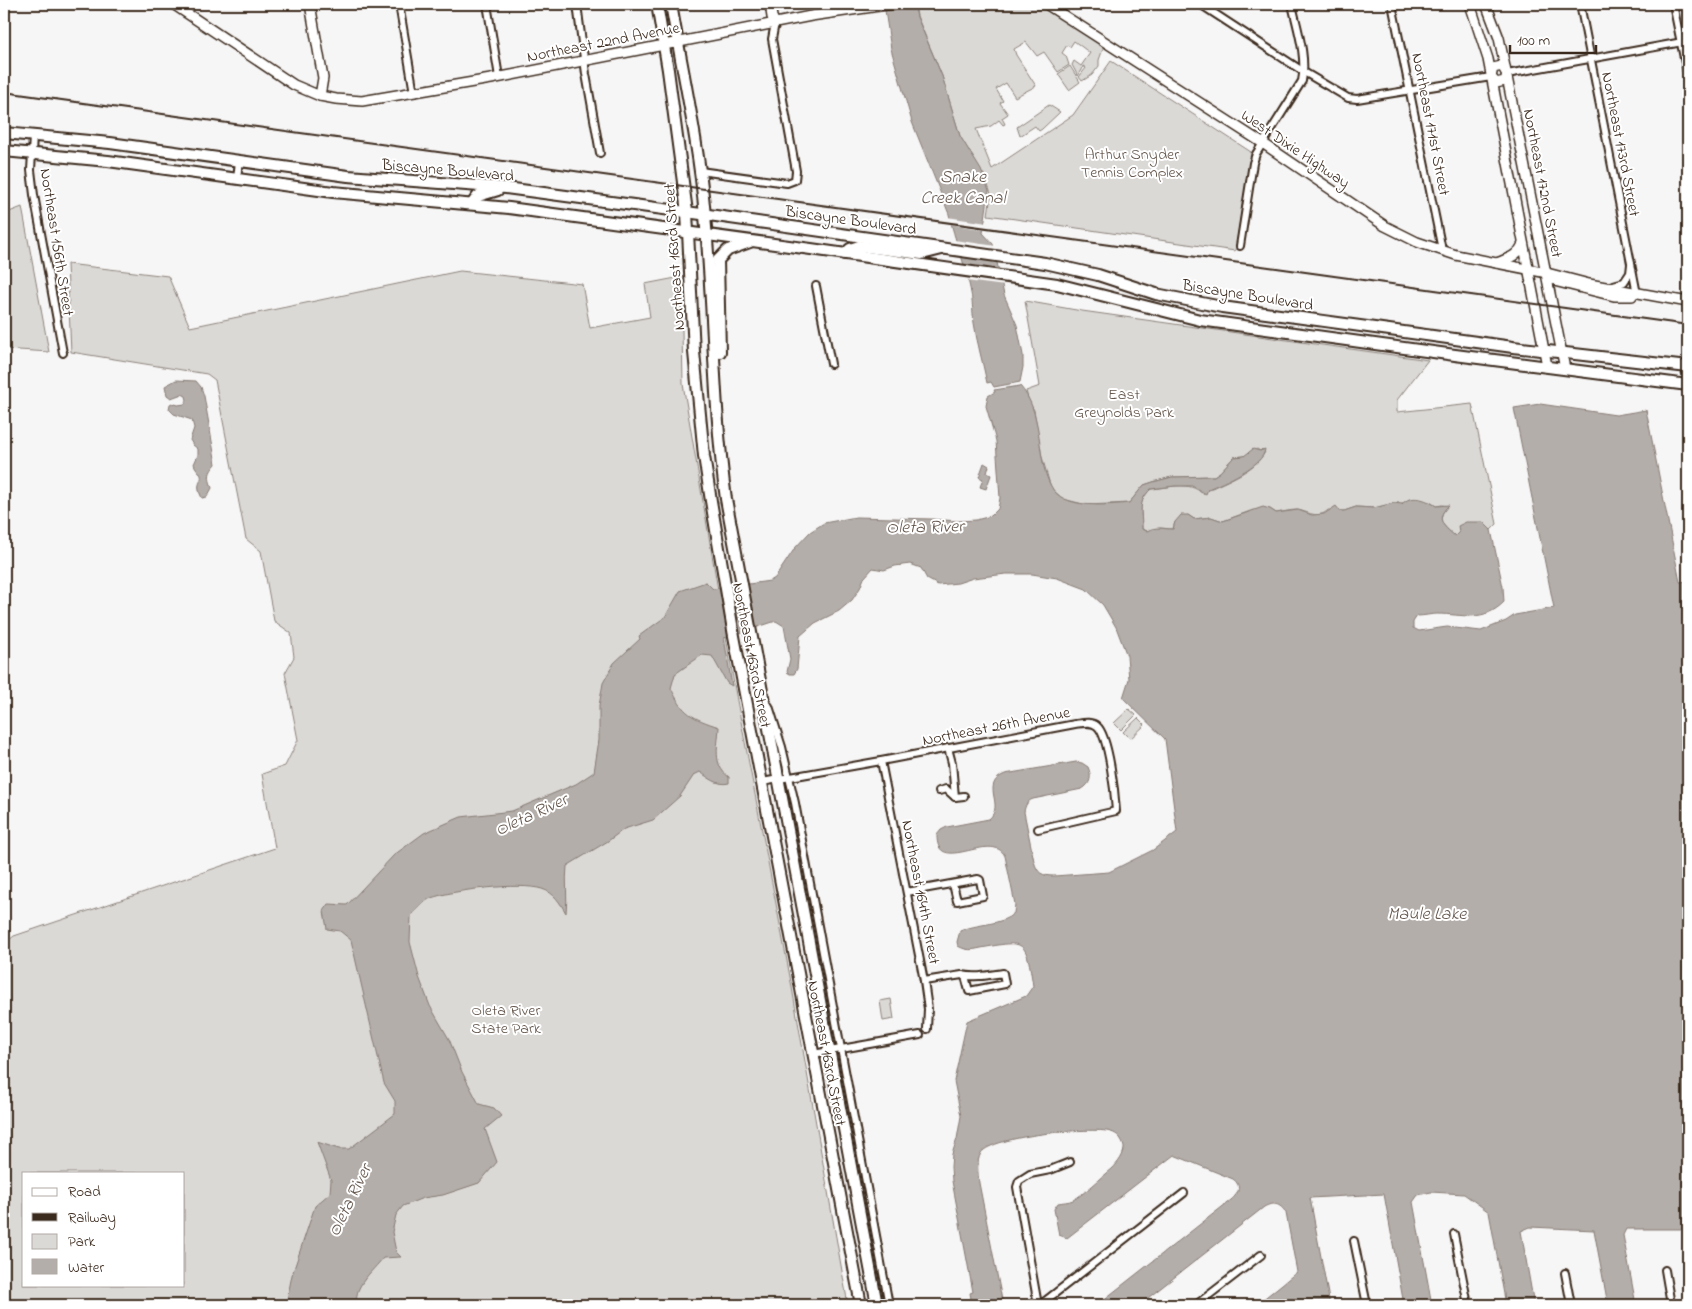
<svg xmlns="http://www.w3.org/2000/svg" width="1692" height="1309" font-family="'Indie Flower',sans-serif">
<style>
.green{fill:#dbd9d6;stroke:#8b827a;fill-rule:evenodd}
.water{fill:#b4aeaa;stroke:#847972}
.pier{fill:#f7f6f6}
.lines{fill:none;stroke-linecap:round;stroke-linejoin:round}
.street-casing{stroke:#3b2a1e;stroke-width:10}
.secondary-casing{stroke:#3b2a1e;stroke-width:12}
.primary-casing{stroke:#3b2a1e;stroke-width:14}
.street{stroke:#fff;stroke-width:6}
.secondary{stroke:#fff;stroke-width:9}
.primary{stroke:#fff;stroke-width:10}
.rail{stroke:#3b2a1e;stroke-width:2}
.labels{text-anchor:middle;stroke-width:4;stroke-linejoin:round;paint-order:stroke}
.street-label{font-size:16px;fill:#3b2a1e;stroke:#fff}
.park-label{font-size:16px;fill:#63564c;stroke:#fff}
.water-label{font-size:18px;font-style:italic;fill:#65584f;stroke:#fff}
</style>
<rect width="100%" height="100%" fill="#f7f6f6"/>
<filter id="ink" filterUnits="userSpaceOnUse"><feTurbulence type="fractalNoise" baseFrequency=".02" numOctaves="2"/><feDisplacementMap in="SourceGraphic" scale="10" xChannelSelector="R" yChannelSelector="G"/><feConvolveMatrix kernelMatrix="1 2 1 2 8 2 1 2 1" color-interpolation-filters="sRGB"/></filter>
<g filter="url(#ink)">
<g class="green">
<polygon points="921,4 1037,4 1104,46 1099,60 1099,66 1092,75 1082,81 1079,77 1086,68 1083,66 1082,70 1078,76 1072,65 1074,61 1081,66 1090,53 1074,41 1070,47 1067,45 1062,53 1066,56 1069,65 1058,72 1044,52 1037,56 1026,42 1014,49 1016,55 1036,86 1015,97 1006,83 996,89 1003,101 1000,103 1008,114 1002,118 1005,124 1003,125 999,120 991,126 976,129 992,169 1073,115 1111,61 1251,152 1235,251 988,215 991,194 984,174 982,174 960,136 942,76 917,16 916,10"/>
<polygon points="1070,66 1080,82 1069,90 1058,74"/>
<polygon points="1049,105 1060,112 1042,129 1039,131 1035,126 1020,136 1017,127"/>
<polygon points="22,207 49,352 4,349 4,214"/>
<path d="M67,264L168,276L190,327L460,271L582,284L590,328L650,317L645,284L681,277L683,384L735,690L791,982L848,1305H4V944L14,936L275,848L262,774L285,766L298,740L285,673L294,657L291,633L274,621L261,551L246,539L215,380L207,374L71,352ZM24,1173H184V1285H24Z"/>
<path d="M1025,301L1082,311L1428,360L1397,400V412L1472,404L1497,524L1491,530L1483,522L1459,532L1455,536C1443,526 1435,519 1448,506L1442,505L1436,506L1430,502L1394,503L1374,508L1356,507L1344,511L1328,510C1318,520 1307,511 1297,510C1290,510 1283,512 1276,513L1270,509L1253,510L1223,521L1211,517L1194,519L1188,515L1175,522L1173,529L1160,528L1147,531L1142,529C1142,512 1136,503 1151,489C1169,488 1189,480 1203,494L1208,490C1226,481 1255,471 1265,452L1262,449L1260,451L1257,449L1244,456L1234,457L1220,472L1214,476L1172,477L1153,482L1144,485L1129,503L1087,505L1063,499L1051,488L1042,457L1034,410L1029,402L1026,391L1040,386Z"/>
<polygon points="1129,709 1136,715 1121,730 1114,723"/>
<polygon points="1138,718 1145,725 1130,739 1123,732"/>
<polygon points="891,999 894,1019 883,1021 880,1001"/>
</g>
<g class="water">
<path d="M884,4H914L917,17L942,76L960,136L981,170L989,191L983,233L993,244L1004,295L1017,325L1023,355V367L1020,382L994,387L991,382L987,383C983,363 977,343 974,323C972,311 973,299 970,288C965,263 954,239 949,214L912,122L891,49Z"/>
<path d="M176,380L196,381L201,387L204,396L216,464C208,473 208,476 212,488L207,497L202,498C194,483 203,482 201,475C199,471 195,468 194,464L198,455V449L193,445L190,440L194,428L192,420L174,414L169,409L170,404L172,403L178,405L185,404L187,400L186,396L182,394L171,398L167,395L165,386Z"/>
<path d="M1020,386C1031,398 1035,414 1038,430C1041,448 1042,470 1051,486C1062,510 1108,505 1129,503L1144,485L1153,482L1172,477L1214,476L1220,472L1234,457L1244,456L1253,449L1260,451L1265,449C1264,466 1222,483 1208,489L1206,494L1192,486H1175L1151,489C1137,501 1142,513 1142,529L1147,531C1156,526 1163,529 1173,529L1175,522L1181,515H1188L1194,519L1211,517L1223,521L1263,507L1270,509L1276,513L1298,510L1312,515L1324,514L1336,506L1340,511H1344L1356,507L1374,508L1394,503L1402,504C1411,494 1426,499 1436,506L1449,505C1435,519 1442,525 1455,536L1459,532L1458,526L1466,522H1483L1491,530L1503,587L1504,602C1483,623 1463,614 1437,614C1431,614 1424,616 1417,616L1413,622V628L1419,631L1447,627L1481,631L1506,621L1515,615L1554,608L1514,408L1540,404L1616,415L1646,410L1680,582L1688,581V1229H1626L1623,1235L1636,1305H1608L1594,1230L1530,1227L1521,1231L1534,1305H1506L1489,1212L1464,1194L1431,1192L1418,1195L1413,1202L1432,1305H1404L1384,1194L1310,1198L1330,1305H1256L1297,1272L1286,1213C1280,1203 1273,1202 1264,1207L1139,1305H1097L1231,1200C1239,1193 1242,1186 1233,1179L1174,1155L1067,1238L1059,1235L1054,1209L1058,1203C1063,1202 1069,1202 1073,1200C1083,1195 1103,1176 1112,1169C1118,1163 1125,1154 1124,1146C1122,1139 1118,1134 1111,1132C1092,1126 992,1136 981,1153C976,1162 978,1173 979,1183L1003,1305H972L970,1293L973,1292L952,1181L951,1167L952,1154L957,1139L961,1116L954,1081L967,1021L1026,996L1033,986C1026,939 1026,940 981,948C972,950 967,951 958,946L957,942L960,931C977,923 1001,926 1014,913L1015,904L1005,856C992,829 936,877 937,835L941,830L947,827L989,819C1006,804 979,785 1005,774L1076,762L1082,763L1088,767C1092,776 1091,784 1082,789L1033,799C1027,801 1025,806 1024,812L1034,861C1037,873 1042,876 1054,876L1109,872L1153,850L1177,832L1165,739L1123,698L1129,679L1127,656L1116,627L1103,605L1086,589L1057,578L1032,574H1006L973,578L958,583L938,585L927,579L921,568L910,564L895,566L884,570L873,568L864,578L860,588L852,600L839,611L815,623L800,636L797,669L794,674H790L787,672L790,659L784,626L776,621L724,638L732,686L727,683L712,656L702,655L675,674L671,688C683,714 692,718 719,727C718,746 712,765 729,777V783C718,786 709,778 700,772L694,775L680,796L653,820L624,829L608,841L567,866C565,882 568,897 566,913C560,903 555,893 542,889C519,882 454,890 431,898C424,901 416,911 411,916L410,942L419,977L430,1006L449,1039L462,1072L479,1104L494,1108L501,1116L485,1129L497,1162L479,1183L443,1195L423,1198L403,1206L396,1215L392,1232L396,1252L401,1257L383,1258C373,1271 351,1288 358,1305H286L292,1275L315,1206L330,1193L331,1180L317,1142L339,1149H349L395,1114V1101L384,1083L351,940L340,931L327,929L324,911L329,904L347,905L394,855L424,833L461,817L512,811L576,784L594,772L599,740V706L603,683L614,663L640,639L639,636L665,617L680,591L706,582L713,589L770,581L775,578L795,548L810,532L824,523L856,517L931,519L958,521L976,520L991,516L998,509L1000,498L996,441L986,406L988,396L995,392L994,390Z"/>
<polygon points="984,463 989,466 987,473 991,475 986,489 980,487 983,479 979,477"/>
</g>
<g class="pier">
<polygon points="947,217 987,223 986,230 949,224"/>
<polygon points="954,240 996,246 1000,263 960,257"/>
<polygon points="962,264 1001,269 1005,286 966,281"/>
</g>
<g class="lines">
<g class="street-casing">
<g id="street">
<polyline points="399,4 414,93"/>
<polyline points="487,4 499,77"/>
<polyline points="577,4 586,74 600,153"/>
<polyline points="1200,4 1304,72 1348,98 1357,99 1491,77"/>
<polyline points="1392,4 1442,250"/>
<polyline points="1580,4 1637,294"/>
<polyline points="1673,4 1688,78"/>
<polyline points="1507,74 1688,41"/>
<polyline points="33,136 31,170 34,195 63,353"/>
<polyline points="700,171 787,183 795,180 796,171 772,39 775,23"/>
<polyline points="237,179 239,161"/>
<path d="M1240,246L1253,163L1256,154L1302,81C1307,56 1297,28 1292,4"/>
<polyline points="816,286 831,364"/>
<polyline points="1610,286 1624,282 1630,273 1631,264"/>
<polyline points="769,706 782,747 795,803 889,1305"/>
<polyline points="948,748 952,763 955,797"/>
<polyline points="881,761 924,981 928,1009 927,1029"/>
<path d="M762,782L881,761L1075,724C1083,723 1091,721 1097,726C1109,736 1115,795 1116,811L1038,829"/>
<polyline points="939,791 946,789 955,797 964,796"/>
<polyline points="907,892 978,879 980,880 983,896 957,901 953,884"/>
<path d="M924,981L962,975C976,978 989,975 1003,973L1005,984L969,991L965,976"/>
<polyline points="813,1054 920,1035"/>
<polyline points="1454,1234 1468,1305"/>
<polyline points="1354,1241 1367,1305"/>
<polyline points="1665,1270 1671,1305"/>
<polyline points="1565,1273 1571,1305"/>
<polyline points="1038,1305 1017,1187 1019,1181 1030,1174 1050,1170 1070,1162"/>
<polyline points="1040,1305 1184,1193"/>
<polyline points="1196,1305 1261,1255"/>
</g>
</g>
<g class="secondary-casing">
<g id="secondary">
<polyline points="173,4 294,85 320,96 336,99 362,101 491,79 811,16 893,4"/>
<polyline points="310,4 323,78 320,96"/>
<polyline points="770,4 772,17 775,23"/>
<polyline points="1046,4 1264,144 1385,226 1417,242 1456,255 1547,273 1589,284 1688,302"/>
<polyline points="1470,4 1488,59 1547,366"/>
<polyline points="1486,4 1499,38 1503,57 1565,369"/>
<polygon points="1502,66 1507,74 1505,81 1496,83 1491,77 1493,68"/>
<path d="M1497,263C1509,258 1518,256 1523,244"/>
<polyline points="1549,275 1558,282 1614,296 1632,296"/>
</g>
</g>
<g class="primary-casing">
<g id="primary">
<polyline points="657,4 668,70 687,212 694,352 704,456 711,501 734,636 861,1305"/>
<path d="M671,4C683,74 699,145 705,216C714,311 713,405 726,499L877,1305"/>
<polyline points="4,133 110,143 348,176 506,188 716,216 1045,263 1098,275 1156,294 1222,307 1513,347 1688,367"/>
<polyline points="4,151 108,161 333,192 509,208 811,249 1057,284 1200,320 1455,355 1688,385"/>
<polyline points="472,204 478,196 498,190"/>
<polyline points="845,254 850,249 859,246 922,254 942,249"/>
<polyline points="720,352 718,260 728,250 750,242"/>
</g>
</g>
<use href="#street" class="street"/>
<use href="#secondary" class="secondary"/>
<use href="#primary" class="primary"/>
<polyline class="rail" points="4,92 1688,325"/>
</g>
</g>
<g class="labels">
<g class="street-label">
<text transform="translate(603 41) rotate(-11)" y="6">Northeast 22nd Avenue</text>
<text transform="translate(1432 124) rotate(79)" y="6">Northeast 171st Street</text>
<text transform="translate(1622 144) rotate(79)" y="6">Northeast 173rd Street</text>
<text transform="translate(1296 148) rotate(34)" y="6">West Dixie Highway</text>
<text transform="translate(448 169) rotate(5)" y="6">Biscayne Boulevard</text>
<text transform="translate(1544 183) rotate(79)" y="6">Northeast 172nd Street</text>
<text transform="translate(851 219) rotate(8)" y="6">Biscayne Boulevard</text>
<text transform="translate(58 242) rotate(81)" y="6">Northeast 156th Street</text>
<text transform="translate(673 257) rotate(-94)" y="6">Northeast 163rd Street</text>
<text transform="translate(1248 294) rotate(9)" y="6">Biscayne Boulevard</text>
<text transform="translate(753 655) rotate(79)" y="6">Northeast 163rd Street</text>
<text transform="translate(996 725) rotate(-11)" y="6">Northeast 26th Avenue</text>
<text transform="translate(922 892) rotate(79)" y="6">Northeast 164th Street</text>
<text transform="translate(828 1053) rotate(79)" y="6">Northeast 163rd Street</text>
</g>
<g class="park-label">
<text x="1132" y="159">Arthur Snyder<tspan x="1132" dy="18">Tennis Complex</tspan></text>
<text x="1124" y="399">East<tspan x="1124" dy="18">Greynolds Park</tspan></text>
<text x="506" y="1015">Oleta River<tspan x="506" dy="18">State Park</tspan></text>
</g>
<g class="water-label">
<text x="963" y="182">Snake<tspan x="963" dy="21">Creek Canal</tspan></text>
<text transform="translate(925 526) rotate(-1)" y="6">Oleta River</text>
<text transform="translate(531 814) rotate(-25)" y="6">Oleta River</text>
<text x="1427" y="919">Maule Lake</text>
<text transform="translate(349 1200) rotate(-64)" y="6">Oleta River</text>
</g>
</g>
<rect width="1692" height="1309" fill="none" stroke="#fff" stroke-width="20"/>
<rect x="10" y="10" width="1672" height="1289" fill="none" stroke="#3b2a1e" stroke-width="2" filter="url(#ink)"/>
<rect x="22" y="1172" width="162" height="115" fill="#ffffff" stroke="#b1aaa5"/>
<rect x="32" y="1188" width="25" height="8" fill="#ffffff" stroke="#b1aaa5"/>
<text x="68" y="1196" font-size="15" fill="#3b2a1e">Road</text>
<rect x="32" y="1213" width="25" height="8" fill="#3b2a1e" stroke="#b1aaa5"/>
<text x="68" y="1222" font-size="15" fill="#3b2a1e">Railway</text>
<rect x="32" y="1234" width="25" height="15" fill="#dbd9d6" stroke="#b1aaa5"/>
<text x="68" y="1246" font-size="15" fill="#3b2a1e">Park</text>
<rect x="32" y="1259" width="25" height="15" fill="#b4aeaa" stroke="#b1aaa5"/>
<text x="68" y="1272" font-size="15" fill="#3b2a1e">Water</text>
<path d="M1510 45v8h86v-8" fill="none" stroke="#3b2a1e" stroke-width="2.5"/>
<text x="1517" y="45" font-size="15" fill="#3b2a1e" stroke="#ffffff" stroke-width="4" paint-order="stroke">100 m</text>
</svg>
